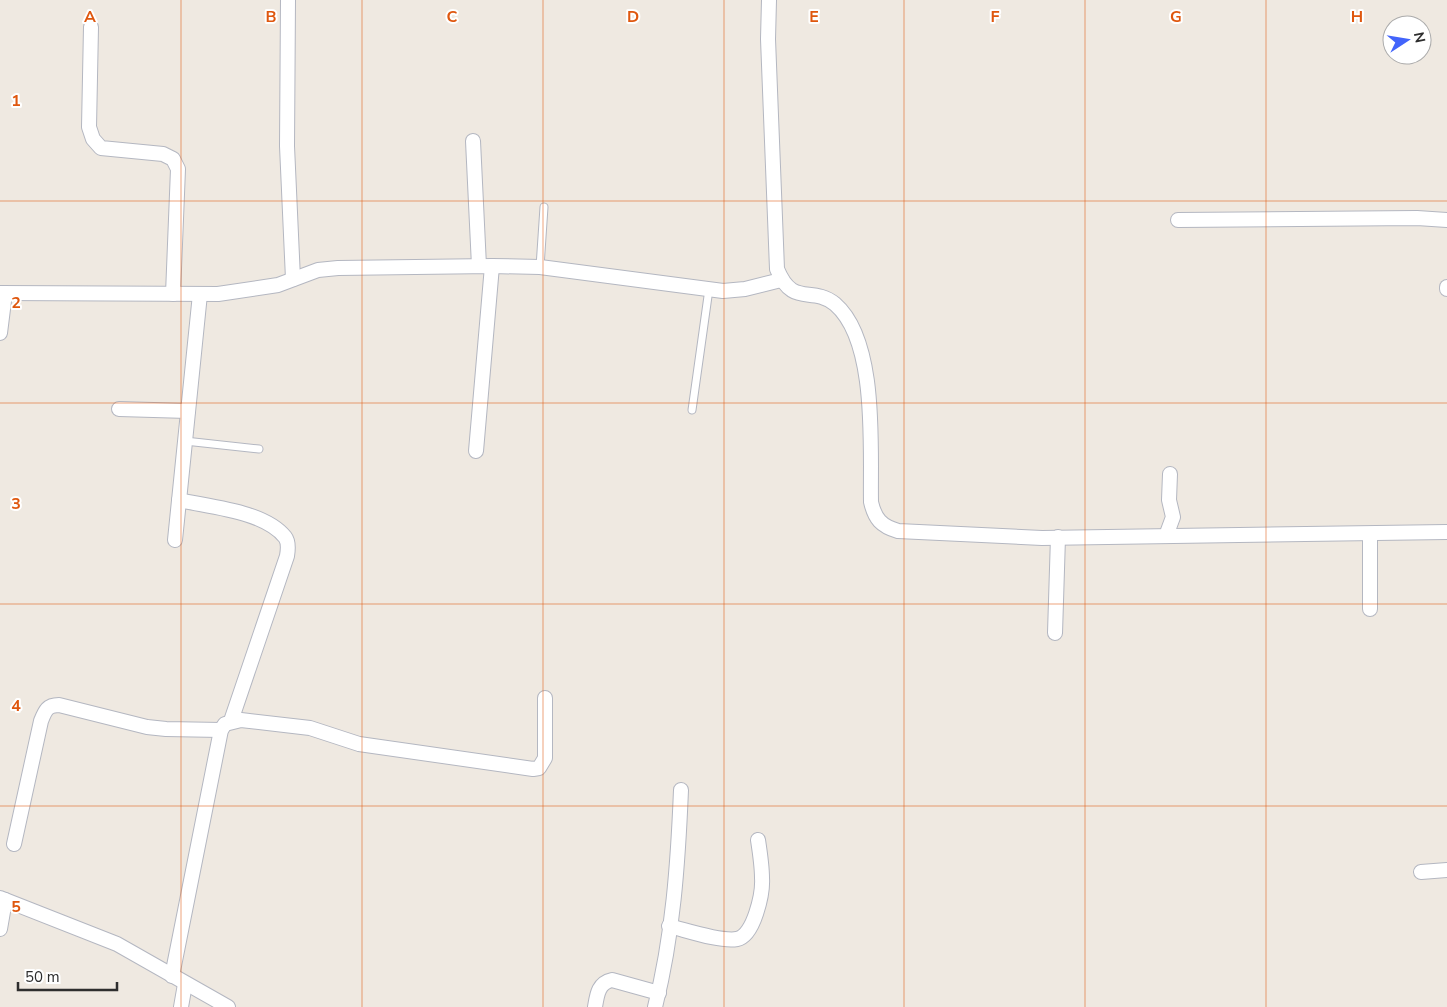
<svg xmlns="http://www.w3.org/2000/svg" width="1447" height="1007" font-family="'Nunito Sans',sans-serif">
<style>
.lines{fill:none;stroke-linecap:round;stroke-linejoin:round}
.service-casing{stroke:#b4b7c1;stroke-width:9}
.minor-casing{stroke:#b4b7c1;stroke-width:16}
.service{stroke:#fff;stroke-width:7}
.minor{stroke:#fff;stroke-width:14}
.grid{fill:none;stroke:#df570e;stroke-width:1;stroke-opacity:0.55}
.grid-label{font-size:16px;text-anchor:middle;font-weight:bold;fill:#df570e;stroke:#fff;stroke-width:4;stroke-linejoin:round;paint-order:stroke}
</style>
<rect width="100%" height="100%" fill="#efe9e1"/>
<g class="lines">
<g class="service-casing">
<g id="service">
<polyline points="540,267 544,207"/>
<polyline points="692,410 709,289"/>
<polyline points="185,441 259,449"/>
</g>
</g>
<g class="minor-casing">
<g id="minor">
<polyline points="288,0 287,146 293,279"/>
<path d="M769,0L768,39L777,269C793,308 811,285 835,304C878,341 870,449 871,502C875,519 881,526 898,531L1042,538L1447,532"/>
<polyline points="91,27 89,127 93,139 101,148 163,154 173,159 178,169 173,294"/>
<polyline points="473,141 479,266"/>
<polyline points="1178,220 1417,218 1447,220"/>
<polyline points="1447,289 1447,287"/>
<polyline points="0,293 218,294 278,285 318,270 338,268 492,266 540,267 723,291 745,289 781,280"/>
<polyline points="0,333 5,293"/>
<polyline points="119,409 188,411"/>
<polyline points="476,451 492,266"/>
<path d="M179,500C210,507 264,511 285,537C289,542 288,550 287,556L231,721"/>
<polyline points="1166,536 1173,517 1169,500 1170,474"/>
<polyline points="175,540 200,294"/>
<polyline points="1370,609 1370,534"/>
<polyline points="1055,633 1058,537"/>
<path d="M14,844L41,721C45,711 47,705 59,705L147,727L166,729L221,730"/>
<polyline points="1421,872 1447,870"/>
<polyline points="0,898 117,944 228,1007"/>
<path d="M669,926C686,930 720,942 737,939C754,936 763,893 762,878C762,866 760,853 758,840"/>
<polyline points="0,929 5,900"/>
<polyline points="172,976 221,730 225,724 241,720 310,728 359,744 533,769 539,768 545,758 545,698"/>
<polyline points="181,1007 185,984"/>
<path d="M595,1007C597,995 598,983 612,980L659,993"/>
<path d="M655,1007C673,936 678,863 681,790"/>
</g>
</g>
<use href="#service" class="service"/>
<use href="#minor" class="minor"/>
</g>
<path class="grid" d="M181,0V1007M362,0V1007M543,0V1007M724,0V1007M904,0V1007M1085,0V1007M1266,0V1007M0,201H1447M0,403H1447M0,604H1447M0,806H1447"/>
<g class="grid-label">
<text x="90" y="22">A</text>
<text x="271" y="22">B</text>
<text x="452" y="22">C</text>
<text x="633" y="22">D</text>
<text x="814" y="22">E</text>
<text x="995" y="22">F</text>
<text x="1176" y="22">G</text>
<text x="1357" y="22">H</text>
<text x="16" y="106">1</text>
<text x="16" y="308">2</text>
<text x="16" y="509">3</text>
<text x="16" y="711">4</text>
<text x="16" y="912">5</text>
</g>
<g transform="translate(1407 40) rotate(78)"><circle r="24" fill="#ffffff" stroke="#ababab"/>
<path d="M0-4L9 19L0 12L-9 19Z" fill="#4264fb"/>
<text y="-8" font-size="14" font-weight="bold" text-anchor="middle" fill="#2e2e2e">N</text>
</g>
<path d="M18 982v8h99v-8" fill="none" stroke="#2e2e2e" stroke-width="2.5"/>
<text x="25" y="982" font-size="15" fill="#2e2e2e" stroke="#ffffff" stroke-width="4" paint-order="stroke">50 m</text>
</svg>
